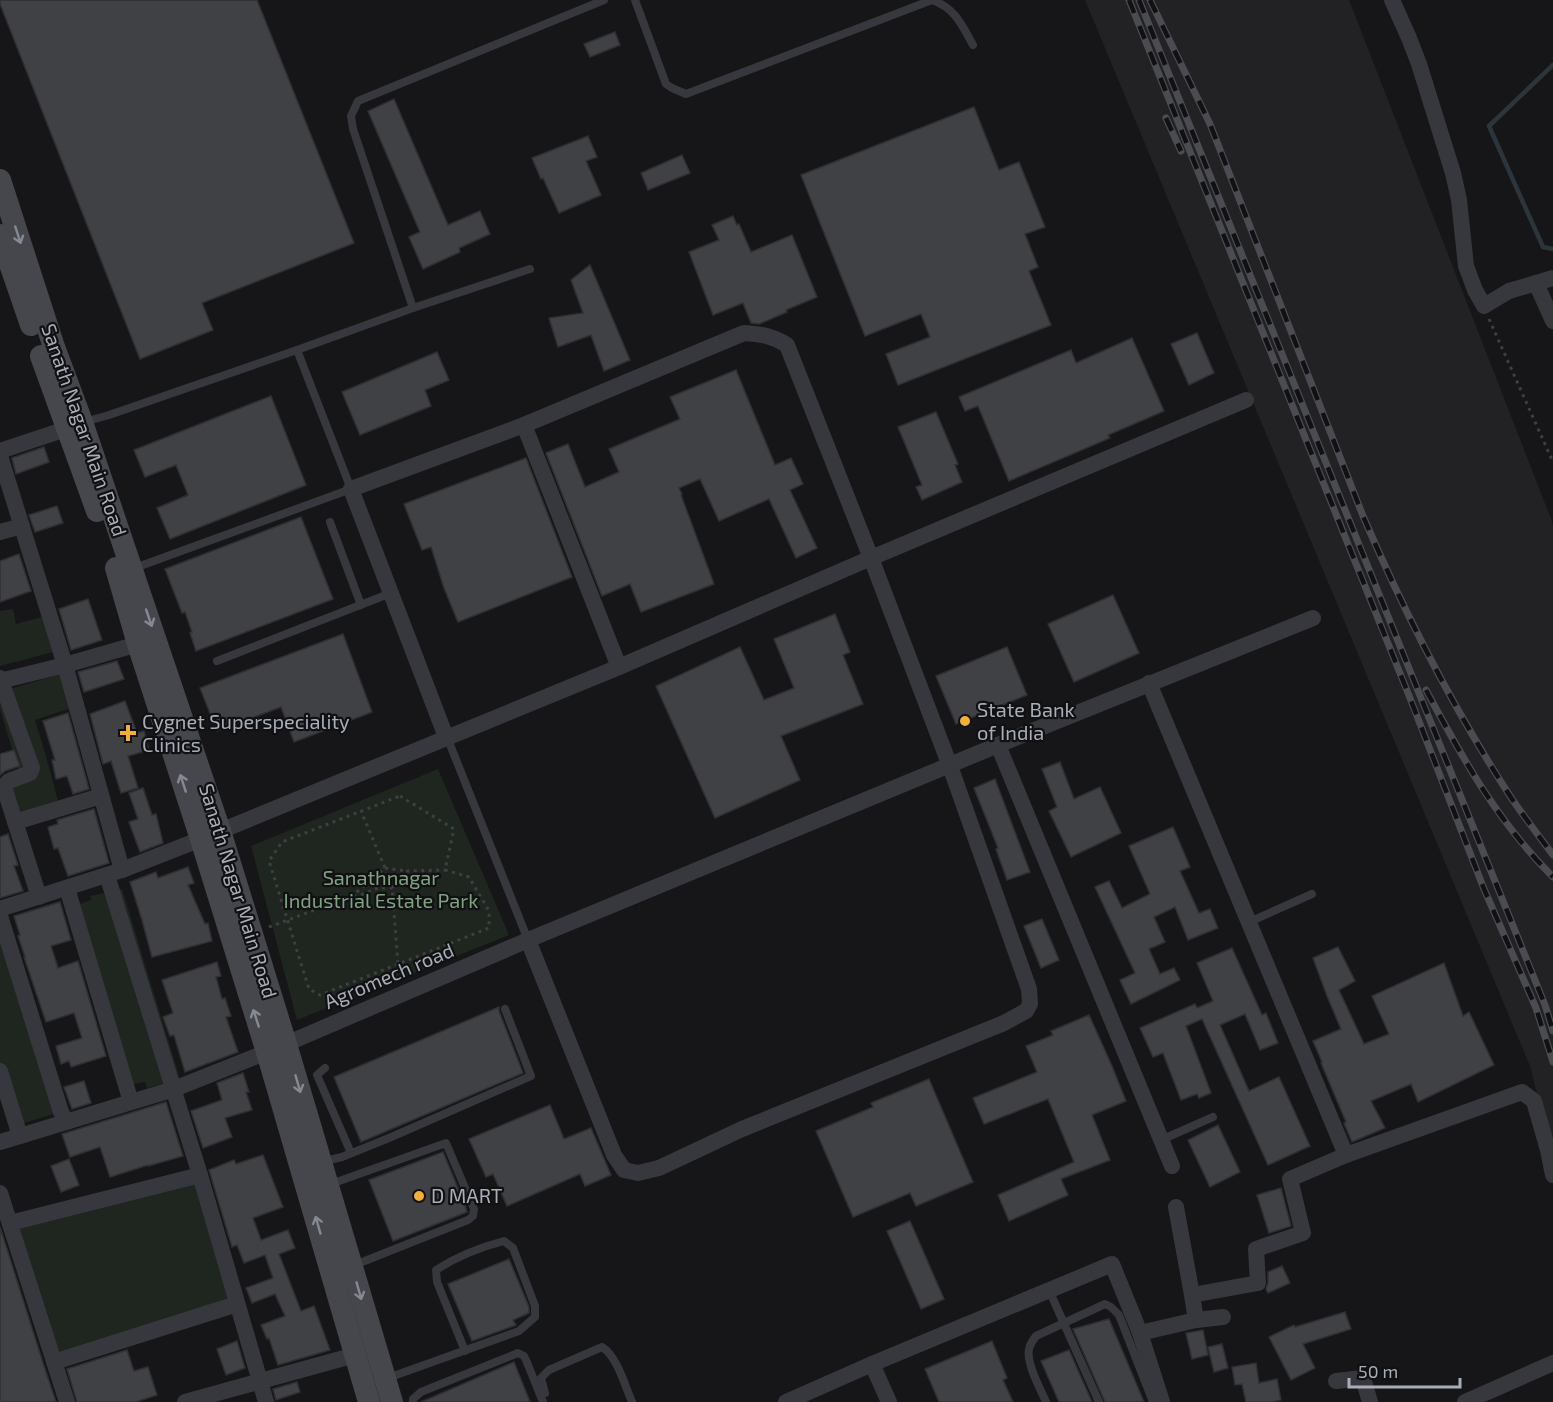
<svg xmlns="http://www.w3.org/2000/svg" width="1553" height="1402" font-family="'Exo 2',sans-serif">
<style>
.built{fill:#222225}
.green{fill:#1e261f}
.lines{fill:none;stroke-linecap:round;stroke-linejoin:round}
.stream{stroke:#2c353c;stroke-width:4.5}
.building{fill:#404145;stroke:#303034;stroke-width:1.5}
.path{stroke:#3d3f44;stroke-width:3;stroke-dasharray:3 4.5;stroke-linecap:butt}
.lane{stroke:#37383d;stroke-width:8}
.street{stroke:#37383d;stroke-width:16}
.secondary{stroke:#45474d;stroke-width:22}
.rail-casing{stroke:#4a4c52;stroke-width:7}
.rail{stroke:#111113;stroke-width:4.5;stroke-dasharray:14;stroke-linecap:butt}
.oneway{stroke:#858993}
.poi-dot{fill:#f2b134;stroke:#111113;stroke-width:2}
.labels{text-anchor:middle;stroke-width:4.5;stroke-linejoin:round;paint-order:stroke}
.street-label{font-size:20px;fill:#a8adb8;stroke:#111113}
.poi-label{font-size:20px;fill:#a8adb8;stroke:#111113;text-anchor:start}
.park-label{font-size:20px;fill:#7fa381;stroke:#111113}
</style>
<rect width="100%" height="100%" fill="#161618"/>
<polygon class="built" points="1085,0 1349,0 1553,524 1553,1157 1530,1066"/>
<g class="green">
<polygon points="13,609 16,624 46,616 57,651 0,666 0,611"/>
<path d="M60,674L71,708L35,720C44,749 52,776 59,806L17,820L8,786L21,779L0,709V692Z"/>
<polygon points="438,769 509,935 297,1020 251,846"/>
<polygon points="122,889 180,1079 147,1088 145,1082 128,1085 74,906 91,900 90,896"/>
<polygon points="0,926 57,1113 14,1126 0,1078"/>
<polygon points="197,1179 232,1301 57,1358 15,1226"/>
</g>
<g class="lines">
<polyline class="stream" points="1553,65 1489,126 1543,247 1553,249"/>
</g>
<g class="building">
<polygon points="0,0 257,0 354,243 202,303 213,330 140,359 0,4"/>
<polygon points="615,32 620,45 590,57 584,44"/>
<polygon points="394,99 448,225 480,211 490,234 459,248 460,252 423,269 409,237 420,232 368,111"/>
<polygon points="974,107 999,170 1019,162 1045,227 1025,234 1038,267 1029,271 1051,325 898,385 886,354 930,337 921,314 865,336 801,175"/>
<polygon points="588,136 597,157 586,161 601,195 559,213 543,178 541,179 532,158"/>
<polygon points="682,155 690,173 648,190 641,173"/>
<polygon points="733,216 737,225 739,224 751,252 792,235 817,297 786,310 787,312 759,324 751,323 743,303 713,315 689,252 719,240 712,225"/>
<polygon points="590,265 630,360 604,371 591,335 558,347 549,318 583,313 571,280"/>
<polygon points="1197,333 1214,373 1189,385 1171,344"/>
<polygon points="1132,338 1164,411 1108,435 1110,438 1009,481 978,406 965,411 959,397 1071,350 1076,363"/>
<polygon points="437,352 449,380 425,390 431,406 360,435 342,392"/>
<polygon points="736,370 775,465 791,458 803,484 790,490 817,548 796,558 769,499 719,521 700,479 679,488 682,494 681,495 714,584 641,612 630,584 602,596 546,453 568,444 585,487 619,472 609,449 680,419 670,397"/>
<polygon points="271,396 306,485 170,539 157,508 188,495 176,465 145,477 134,450"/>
<polygon points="936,412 958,464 955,465 962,482 922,500 916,487 922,485 898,427"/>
<polygon points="44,447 49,462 16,474 12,458"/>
<polygon points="526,458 572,577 458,622 444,588 431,547 422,550 404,504"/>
<polygon points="57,506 63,523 35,532 29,515"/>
<polygon points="301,517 333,599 196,651 190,633 192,632 185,612 182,613 165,569"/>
<polygon points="19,554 31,591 0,602 0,561"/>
<polygon points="1113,595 1139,653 1074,682 1048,624"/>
<polygon points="88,599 102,640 71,650 59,609"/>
<polygon points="835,614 850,652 843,655 863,704 781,736 800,780 715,818 656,686 740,647 764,700 794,688 774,639"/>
<polygon points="343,634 372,712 294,742 281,707 217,731 200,688"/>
<polygon points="1007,647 1027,695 956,724 936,676"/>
<polygon points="117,661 124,679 84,692 78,672"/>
<polygon points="125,701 137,733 144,731 149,750 128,756 138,788 121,793 111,761 103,764 90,714"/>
<polygon points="68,713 89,789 73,794 67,776 56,779 52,760 55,760 43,721"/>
<polygon points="14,750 20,766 5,771 0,775 0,754"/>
<polygon points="1060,762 1074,799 1100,787 1121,833 1071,857 1049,811 1057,807 1042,769"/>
<polygon points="995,779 1030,872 1007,880 996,849 998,848 974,788"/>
<polygon points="143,788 152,815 156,814 163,843 140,852 129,822 138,819 129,793"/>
<polygon points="94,809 109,863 68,876 58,848 54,849 48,827 58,824 57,820"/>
<polygon points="1173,827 1190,867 1180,871 1199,913 1210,909 1218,928 1188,940 1175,907 1154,917 1165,942 1149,949 1160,974 1174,968 1180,980 1131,1004 1120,980 1135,973 1095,887 1109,881 1122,908 1150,894 1129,846"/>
<polygon points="8,834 18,865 14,866 23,891 0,898 0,837"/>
<polygon points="188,867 194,883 188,885 205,924 208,923 212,941 152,957 142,920 130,882 156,872 158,878"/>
<polygon points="60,902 71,940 51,946 58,968 78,961 106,1056 71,1067 69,1061 61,1064 56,1046 82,1038 74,1013 46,1022 24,957 25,957 18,936 20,935 14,916"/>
<polygon points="1042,919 1059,960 1041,968 1024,926"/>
<polygon points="1338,947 1355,981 1339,990 1364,1044 1389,1034 1372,996 1444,963 1463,1016 1469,1012 1494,1065 1418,1102 1411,1084 1371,1101 1385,1128 1352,1142 1344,1123 1346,1122 1321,1063 1322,1062 1313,1041 1341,1029 1327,996 1313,958"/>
<polygon points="1232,948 1262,1015 1266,1013 1278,1043 1260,1050 1245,1014 1220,1025 1249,1091 1279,1077 1310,1146 1268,1165 1202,1019 1186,1026 1211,1093 1199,1098 1197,1094 1181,1100 1163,1053 1153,1057 1140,1028 1195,1004 1197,1008 1213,1001 1197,963"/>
<polygon points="217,962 221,976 216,977 222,999 225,998 231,1016 226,1017 238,1052 185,1072 174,1035 170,1036 163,1017 173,1013 162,980"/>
<polygon points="499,1007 499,1011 523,1073 361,1142 334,1077"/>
<polygon points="1089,1015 1112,1066 1126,1101 1092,1115 1110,1160 1061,1179 1068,1195 1009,1221 998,1195 1074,1162 1048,1099 984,1124 973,1098 1037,1072 1026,1046 1053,1035 1051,1031"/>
<polygon points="243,1073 249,1092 246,1092 252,1110 225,1118 232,1137 203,1148 191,1111 222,1100 217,1083"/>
<polygon points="929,1079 973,1182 916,1206 910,1193 853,1217 816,1131 873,1107 871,1103"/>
<polygon points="84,1081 91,1103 72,1109 64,1087"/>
<polygon points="166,1102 183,1156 148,1166 148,1165 110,1177 100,1147 70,1157 62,1134"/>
<polygon points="550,1105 564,1139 591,1128 611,1175 585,1186 580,1174 507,1206 493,1174 486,1177 469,1139"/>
<polygon points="1218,1125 1240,1172 1210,1187 1188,1140"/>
<polygon points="443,1152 465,1205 467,1212 393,1241 369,1180"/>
<polygon points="263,1155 283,1207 253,1218 261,1240 288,1230 295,1248 279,1254 301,1311 314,1306 330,1350 278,1365 269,1338 267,1339 261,1325 285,1316 275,1294 252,1303 246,1288 273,1278 265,1255 244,1263 237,1245 232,1247 209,1170 234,1160 236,1164"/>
<polygon points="69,1159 79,1185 61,1192 51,1166"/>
<polygon points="1281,1188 1291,1226 1269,1233 1257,1195"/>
<polygon points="910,1221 944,1299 921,1309 887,1231"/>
<polygon points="0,1227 44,1366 56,1402 0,1402"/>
<polygon points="509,1259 529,1307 529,1313 513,1320 516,1325 472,1341 448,1284"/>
<polygon points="1282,1266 1290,1283 1268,1293 1266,1289 1268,1283 1268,1272"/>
<polygon points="1345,1312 1351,1329 1303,1344 1315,1368 1291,1380 1269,1337 1294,1325 1295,1327"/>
<polygon points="1109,1319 1144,1402 1105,1402 1073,1329"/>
<polygon points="1203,1330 1208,1355 1192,1359 1186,1333"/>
<polygon points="237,1341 245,1368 226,1375 217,1349"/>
<polygon points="992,1341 1007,1378 1003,1380 1013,1402 939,1402 925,1369"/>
<polygon points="1222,1344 1228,1368 1214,1372 1208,1347"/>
<polygon points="127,1350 134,1371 148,1367 157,1395 136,1402 77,1402 67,1369"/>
<polygon points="1069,1350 1092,1402 1059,1402 1041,1361"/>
<polygon points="514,1362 530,1402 421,1402"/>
<polygon points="1256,1363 1259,1383 1277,1379 1281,1400 1273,1402 1246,1402 1242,1384 1235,1385 1232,1367"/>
<polygon points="297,1382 300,1392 276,1400 273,1389"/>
</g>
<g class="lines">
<g class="path">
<polyline points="1489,319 1553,462"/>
<polygon points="400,796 454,829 445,870 469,877 489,911 489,928 320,995 309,989 269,861 282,842"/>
<polyline points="385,868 406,871"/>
<polyline points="351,897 385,868 361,811"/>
<polyline points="269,927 336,902 358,896 378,888 392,888"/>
<polyline points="398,963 392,888 406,871 445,870"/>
</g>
<g class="lane">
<path d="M635,0L666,84L672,88L686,94L932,0C955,8 962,25 973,45"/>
<polyline points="413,308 353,129 351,116 358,101 604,0"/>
<polyline points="297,350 413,308 530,269"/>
<polyline points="84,422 109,415 297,350 351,489 132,569"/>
<polyline points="330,522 361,605"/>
<polyline points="217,661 391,593"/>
<polyline points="447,737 528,940"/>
<polyline points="1249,922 1312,894"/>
<polyline points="325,1068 317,1075 351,1153"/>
<polyline points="1161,1140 1213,1117"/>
<polyline points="321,1162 342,1157 389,1138 531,1076 505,1009"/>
<polyline points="328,1185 446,1143 474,1209 473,1216 468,1220 352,1266"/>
<polyline points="1049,1290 1099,1402"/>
<path d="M385,1379L519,1331L535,1317V1306L513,1248L504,1241C481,1247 456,1257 436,1270L437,1282L465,1351"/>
<path d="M545,1393L541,1378L549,1370L602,1347C617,1356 625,1386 632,1402"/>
<polyline points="413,1402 413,1399 421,1392 518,1353 524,1356 526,1360 543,1402"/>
<path d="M1046,1402C1040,1388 1026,1363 1029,1349C1030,1344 1033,1340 1036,1336L1105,1304L1111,1307L1119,1315L1153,1402"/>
</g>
<g class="street">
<polyline points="1392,0 1409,38 1419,64 1453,173 1459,200 1466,266 1475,290 1484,306 1509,291 1553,278"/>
<polyline points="1536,283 1553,321"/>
<polyline points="524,425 619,667"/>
<polyline points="0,451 66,429"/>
<polyline points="0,456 65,665 122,870"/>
<polyline points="0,532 22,526"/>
<polyline points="0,678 32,768 30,773 9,781 5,785 5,790 39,897"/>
<polyline points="0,681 65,665 138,644"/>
<polyline points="1149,683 1346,1155 1522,1092 1534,1101 1548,1150 1553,1175"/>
<path d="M446,737L351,489L524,425L744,333C761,334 773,336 787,345L871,558L1246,400"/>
<polyline points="998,745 1172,1166"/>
<polyline points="15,822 101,796"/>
<polyline points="107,875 200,1175 266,1402"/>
<polyline points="67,888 131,1102"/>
<polyline points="0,909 122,870 201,839 619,667 871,558 950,766 1029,989 1030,1004 1026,1011 1004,1023 742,1129 659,1168 638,1173 624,1170 614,1155 528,940"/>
<polyline points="0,916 61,1112 67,1122"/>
<polyline points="0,1071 20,1136"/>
<polyline points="0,1142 174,1089 267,1052 528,940 998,745 1313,618"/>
<polyline points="0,1193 67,1402"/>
<polyline points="1176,1207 1192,1295"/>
<polyline points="10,1223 200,1175"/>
<polyline points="1196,1320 1223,1317"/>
<polyline points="1140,1333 1196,1320 1192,1295 1258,1283 1256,1249 1303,1233 1290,1179 1346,1155"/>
<polyline points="54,1362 237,1304"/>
<polyline points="872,1364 889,1402"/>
<polyline points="1336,1381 1363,1378 1370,1402"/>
<polyline points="185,1402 355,1355"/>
<polyline points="786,1402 872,1364 1112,1264 1140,1333 1162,1402"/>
<polyline points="1465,1402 1553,1363"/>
</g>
<g class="secondary">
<polyline points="0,180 53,344 82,422 220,831 286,1044 392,1402"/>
<polyline points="0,235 31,325"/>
<polyline points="41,356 97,511"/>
<polyline points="116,568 138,644 201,839 267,1052 369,1402"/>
</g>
<g class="rail-casing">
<g id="rail">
<polyline points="1129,0 1410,698 1484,889 1536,1008 1553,1062"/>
<polyline points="1139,0 1545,1005 1553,1031"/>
<path d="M1150,0L1210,124L1363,516C1405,614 1454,710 1512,799C1525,818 1539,836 1553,855"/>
<polyline points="1166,118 1181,151"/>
<path d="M1426,690C1463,759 1497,821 1553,877"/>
</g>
</g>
<use href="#rail" class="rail"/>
</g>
<defs><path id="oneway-shaft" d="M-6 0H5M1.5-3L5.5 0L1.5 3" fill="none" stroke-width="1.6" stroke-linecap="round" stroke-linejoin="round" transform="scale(1.5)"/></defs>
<g class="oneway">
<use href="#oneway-shaft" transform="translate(18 235) rotate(72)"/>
<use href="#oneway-shaft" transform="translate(149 618) rotate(71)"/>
<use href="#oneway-shaft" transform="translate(183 783) rotate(-108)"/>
<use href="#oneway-shaft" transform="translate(256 1018) rotate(-108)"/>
<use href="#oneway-shaft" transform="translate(298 1084) rotate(74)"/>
<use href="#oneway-shaft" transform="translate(318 1225) rotate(-106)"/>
<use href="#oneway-shaft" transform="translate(359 1291) rotate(74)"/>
</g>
<g class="poi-dot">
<circle cx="965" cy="721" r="6"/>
<path d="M125 724h6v6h6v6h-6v6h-6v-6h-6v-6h6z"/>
<circle cx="419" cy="1196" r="6"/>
</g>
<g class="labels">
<g class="street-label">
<text transform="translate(84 430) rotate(71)" y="7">Sanath Nagar Main Road</text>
<text transform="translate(238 891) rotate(73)" y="7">Sanath Nagar Main Road</text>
<text transform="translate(389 976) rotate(-23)" y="7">Agromech road</text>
</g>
<g class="poi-label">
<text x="977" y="717">State Bank<tspan x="977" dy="23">of India</tspan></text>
<text x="142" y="729">Cygnet Superspeciality<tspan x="142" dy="23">Clinics</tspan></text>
<text x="431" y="1203">D MART</text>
</g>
<g class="park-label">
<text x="381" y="885">Sanathnagar<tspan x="381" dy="23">Industrial Estate Park</tspan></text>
</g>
</g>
<path d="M1349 1378v9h111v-9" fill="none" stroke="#a8adb8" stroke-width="3"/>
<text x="1358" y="1378" font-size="18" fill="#a8adb8" stroke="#111113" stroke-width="4.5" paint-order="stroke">50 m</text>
</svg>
